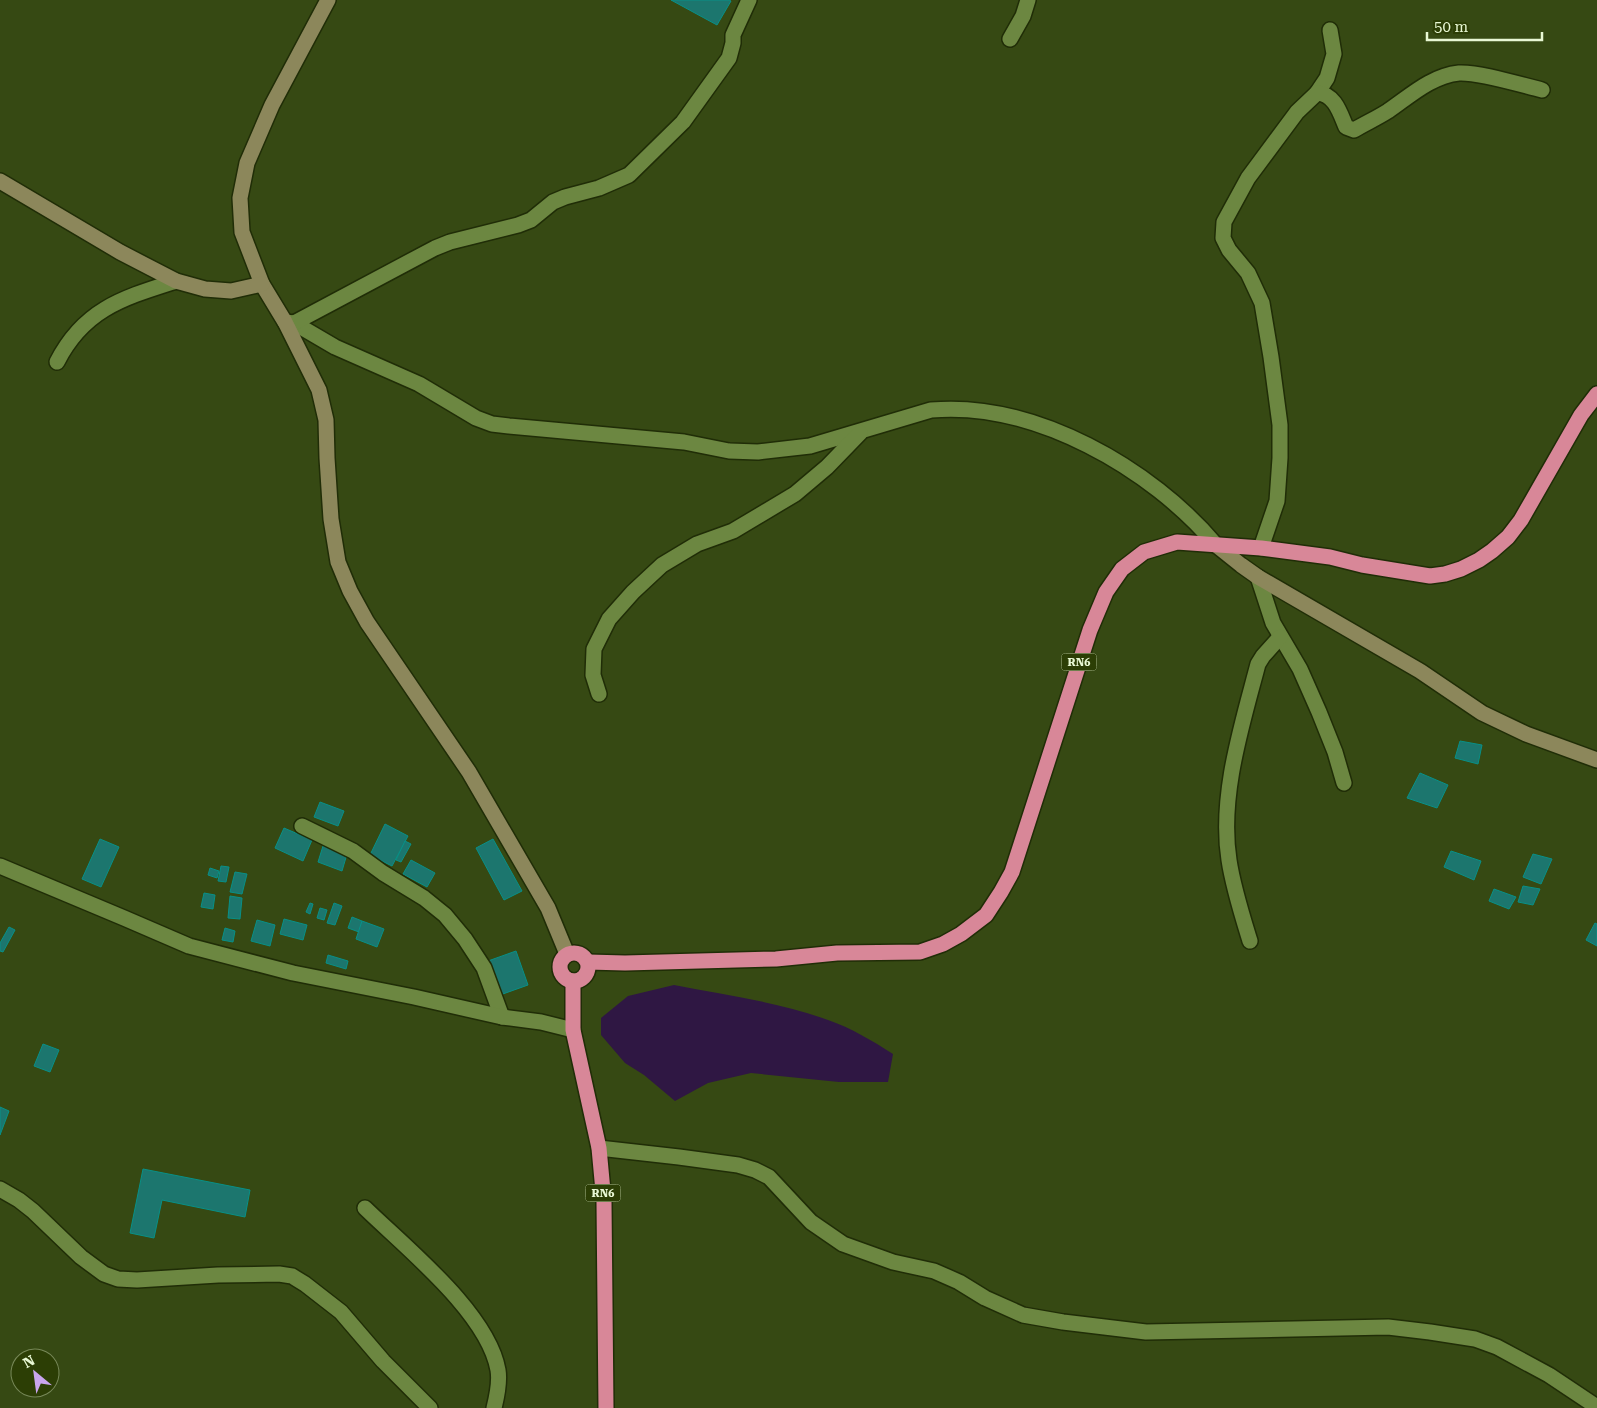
<svg xmlns="http://www.w3.org/2000/svg" width="1597" height="1408" font-family="'Roboto Serif',serif">
<style>
.water{fill:#2f1743}
.building{fill:#1c766e;stroke:#089087}
.lines{fill:none;stroke-linecap:round;stroke-linejoin:round}
.street-casing{stroke:#202d07;stroke-width:18}
.secondary-casing{stroke:#202d07;stroke-width:18}
.highway-casing{stroke:#202d07;stroke-width:18}
.street{stroke:#6c8741;stroke-width:15}
.secondary{stroke:#8c875b;stroke-width:15}
.highway{stroke:#d88798;stroke-width:15}
.labels{text-anchor:middle;stroke-width:4.5;stroke-linejoin:round;paint-order:stroke}
.shield{fill:#2c3e05;stroke:#b0c096;stroke-width:1}
.shield-label{font-size:11px;font-weight:bold;fill:#e8f8d4}
</style>
<rect width="100%" height="100%" fill="#364913"/>
<path class="water" d="M674,985C725,995 779,1002 828,1020C851,1028 873,1041 893,1054L888,1082H839L751,1073L708,1083L675,1101L644,1075L625,1063L601,1035V1018L628,996Z"/>
<g class="building">
<polygon points="671,0 729,0 731,1 717,25"/>
<polygon points="1460,741 1482,745 1478,764 1455,758"/>
<polygon points="1420,773 1448,785 1437,808 1407,798"/>
<polygon points="320,802 344,811 338,826 314,817"/>
<polygon points="385,824 408,836 392,866 370,855"/>
<polygon points="284,828 312,840 303,861 275,848"/>
<polygon points="100,839 119,847 101,887 82,879"/>
<polygon points="493,839 522,891 504,900 476,848"/>
<polygon points="405,841 411,844 401,862 396,860"/>
<polygon points="323,846 347,854 342,871 318,862"/>
<polygon points="1451,851 1481,861 1474,880 1444,867"/>
<polygon points="1533,854 1552,859 1541,884 1523,877"/>
<polygon points="411,860 435,873 427,887 403,874"/>
<polygon points="221,866 229,867 226,882 218,881"/>
<polygon points="210,868 219,871 217,878 208,875"/>
<polygon points="235,872 247,874 242,894 230,892"/>
<polygon points="1523,886 1540,889 1533,905 1518,902"/>
<polygon points="1494,889 1516,897 1509,909 1489,901"/>
<polygon points="204,893 215,895 213,909 201,907"/>
<polygon points="230,896 242,898 240,919 228,918"/>
<polygon points="310,903 313,904 310,914 306,912"/>
<polygon points="334,903 342,906 335,925 327,923"/>
<polygon points="320,908 327,910 324,920 317,918"/>
<polygon points="352,917 362,921 359,932 348,928"/>
<polygon points="284,919 307,925 303,940 280,934"/>
<polygon points="257,920 275,925 270,946 251,941"/>
<polygon points="362,921 384,929 377,947 356,939"/>
<polygon points="1595,923 1597,924 1597,946 1586,940"/>
<polygon points="9,927 15,930 3,952 0,951 0,943"/>
<polygon points="225,928 235,931 233,942 222,940"/>
<polygon points="516,951 528,985 500,995 488,961"/>
<polygon points="328,955 348,961 346,969 326,963"/>
<polygon points="43,1044 59,1050 50,1072 34,1066"/>
<polygon points="0,1107 9,1111 0,1135"/>
<polygon points="143,1169 250,1190 245,1217 162,1200 154,1238 130,1233"/>
</g>
<g class="lines">
<g class="street-casing">
<g id="street">
<polyline points="1010,39 1023,16 1028,0"/>
<polyline points="1317,93 1327,78 1334,54 1330,30"/>
<path d="M285,322L294,323L335,347L419,384L476,418L492,424L509,426L684,442L729,451L758,452L810,446L931,410C1034,401 1151,468 1216,545"/>
<polyline points="294,323 435,248 450,242 518,225 531,220 553,202 565,197 599,188 629,175 683,122 729,58 733,43 733,35 749,0"/>
<path d="M57,362C84,309 123,298 176,281"/>
<path d="M1261,548L1277,501L1280,458V425L1271,357L1262,303L1248,273L1229,250L1223,238L1224,222L1248,178L1297,112L1317,93C1335,94 1340,113 1346,127L1354,130C1366,123 1377,118 1388,111C1410,96 1431,76 1459,73C1481,72 1521,85 1542,90"/>
<polyline points="1258,577 1273,623 1300,669 1319,712 1335,752 1344,783"/>
<polyline points="599,694 593,675 594,649 609,619 633,592 662,565 697,544 733,531 795,494 827,467 860,433"/>
<polyline points="302,826 353,851 383,873 424,898 445,915 465,939 484,968 502,1017"/>
<polyline points="0,866 124,918 189,946 293,973 414,997 502,1017 541,1022 573,1030"/>
<path d="M1250,941C1242,915 1233,887 1229,860C1219,796 1242,725 1258,664L1263,656L1280,637"/>
<polyline points="599,1148 679,1157 738,1165 755,1170 769,1177 811,1222 843,1244 893,1262 934,1271 959,1282 985,1298 1023,1315 1063,1322 1146,1332 1388,1327 1430,1332 1475,1339 1497,1347 1549,1375 1597,1407"/>
<polyline points="0,1189 19,1200 33,1211 81,1257 104,1274 118,1279 137,1280 218,1275 279,1274 292,1276 305,1284 341,1312 383,1361 430,1408"/>
<path d="M365,1208C406,1248 488,1313 498,1370C500,1382 497,1396 494,1408"/>
</g>
</g>
<g class="secondary-casing">
<g id="secondary">
<polyline points="328,0 272,105 247,163 240,198 242,232 262,284 285,322 319,390 326,420 327,458 331,519 338,562 350,591 367,622 469,772 548,908 567,954"/>
<polyline points="0,181 120,252 176,281 205,289 231,291 262,284"/>
<polyline points="1216,545 1241,565 1258,577 1420,671 1482,713 1526,734 1597,760"/>
</g>
</g>
<g class="highway-casing">
<g id="highway">
<circle cx="574" cy="967" r="14"/>
<polyline points="588,962 625,963 776,959 837,953 920,952 943,944 961,934 986,915 1001,892 1012,872 1090,630 1106,592 1122,569 1144,552 1177,542 1261,548 1330,557 1362,565 1430,576 1445,574 1461,569 1479,560 1492,551 1508,537 1521,520 1581,415 1597,394"/>
<polyline points="573,981 573,1030 599,1148 604,1202 606,1408"/>
</g>
</g>
<use href="#street" class="street"/>
<use href="#secondary" class="secondary"/>
<use href="#highway" class="highway"/>
</g>
<g class="labels">
<g class="shield">
<rect x="1061.5" y="653.5" width="35" height="17" rx="4"/>
<rect x="585.5" y="1184.5" width="35" height="17" rx="4"/>
</g>
<g class="shield-label">
<text x="1079" y="666">RN6</text>
<text x="603" y="1197">RN6</text>
</g>
</g>
<g transform="translate(35 1373) rotate(331)"><circle r="24" fill="#2c3e05" stroke="#778858"/>
<path d="M0-4L9 19L0 12L-9 19Z" fill="#c9a5ee"/>
<text y="-8" font-size="14" font-weight="bold" text-anchor="middle" fill="#e8f8d4">N</text>
</g>
<path d="M1427 32v8h115v-8" fill="none" stroke="#e8f8d4" stroke-width="2.5"/>
<text x="1434" y="32" font-size="15" fill="#e8f8d4" stroke="#2c3e05" stroke-width="4" paint-order="stroke">50 m</text>
</svg>
